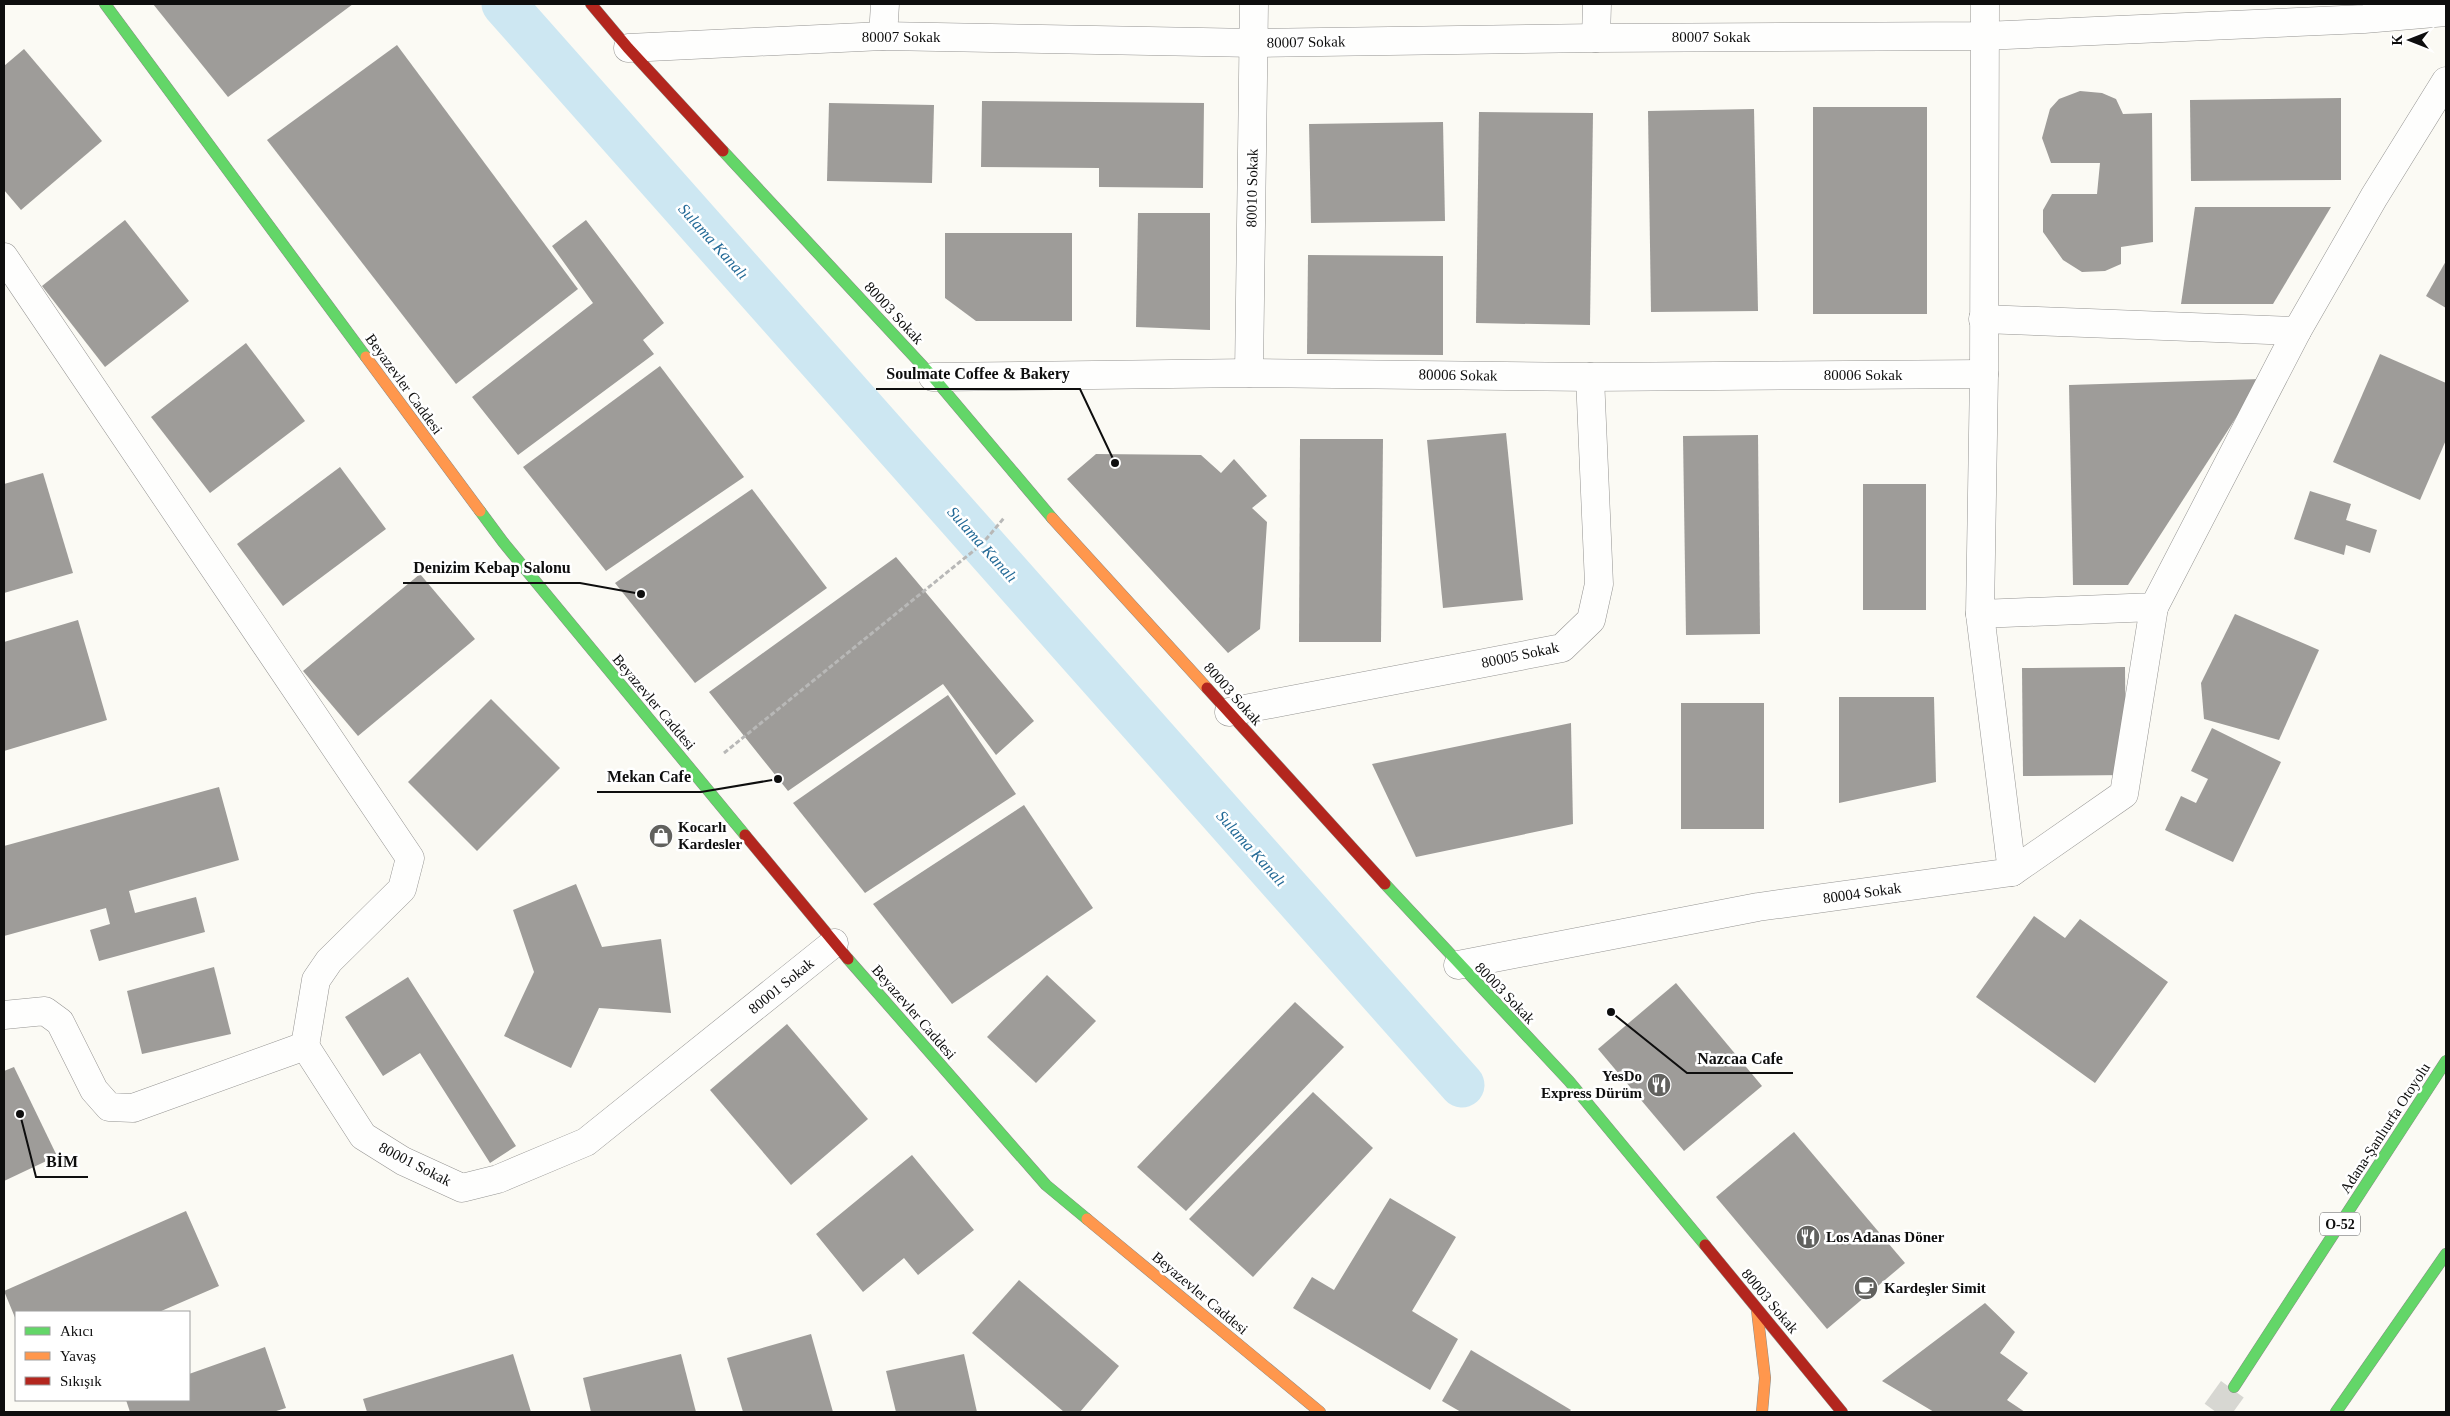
<svg xmlns="http://www.w3.org/2000/svg" width="2450" height="1416" font-family="Georgia,serif">
<style>
.lines{fill:none;stroke-linecap:round;stroke-linejoin:round}
.canal{stroke:#cde7f2;stroke-width:45}
.building{fill:#9e9c99}
.highway-tunnel{stroke:#d7d7d2;stroke-width:28;stroke-dasharray:28 14;stroke-linecap:butt}
.street-casing{stroke:#959492;stroke-width:29}
.fast-casing{stroke:#8b8b88;stroke-width:12}
.slow-casing{stroke:#8b8b88;stroke-width:12}
.jam-casing{stroke:#8b8b88;stroke-width:12}
.path{stroke:#b8b8b7;stroke-width:3;stroke-dasharray:5 2.5;stroke-linecap:butt}
.street{stroke:#fefefd;stroke-width:28}
.fast{stroke:#63d668;stroke-width:11}
.slow{stroke:#ff974d;stroke-width:11}
.jam{stroke:#b3261e;stroke-width:11}
.labels{text-anchor:middle;stroke-width:5;stroke-linejoin:round;paint-order:stroke}
.shield{fill:#fff;stroke:#565656;stroke-width:1}
.shield-label{font-size:14px;font-weight:bold;fill:#0e0e0e}
.street-label{font-size:15px;fill:#0e0e0e;stroke:#fff}
.poi-label{font-size:15px;font-weight:bold;fill:#0e0e0e;stroke:#fff;text-anchor:start}
.water-label{font-size:16px;font-style:italic;fill:#226996;stroke:#fff}
.leader{fill:none;stroke:#0e0e0e;stroke-width:2}
.callout-dot{fill:#0e0e0e;stroke:#fff;stroke-width:2}
.callout-label{font-size:16px;text-anchor:middle;font-weight:bold;fill:#0e0e0e;stroke:#fff;stroke-width:5;stroke-linejoin:round;paint-order:stroke}
</style>
<rect width="100%" height="100%" fill="#fbfaf4"/>
<g class="lines">
<polyline class="canal" points="504,4 1462,1085"/>
</g>
<g class="building">
<polygon points="153,4 353,4 228,97"/>
<polygon points="397,45 578,289 456,384 267,140"/>
<polygon points="24,49 102,141 21,210 4,190 4,66"/>
<polygon points="2080,91 2102,93 2116,99 2123,114 2152,113 2153,242 2121,247 2121,264 2105,271 2082,272 2063,260 2043,232 2043,210 2052,194 2097,194 2100,163 2051,163 2042,138 2050,109 2059,99"/>
<polygon points="2341,98 2341,180 2191,181 2190,100"/>
<polygon points="982,101 1204,103 1203,188 1099,187 1099,168 981,167"/>
<polygon points="829,103 934,105 932,183 827,181"/>
<rect x="1813" y="107" width="114" height="207"/>
<polygon points="1754,109 1758,311 1651,312 1648,111"/>
<polygon points="1479,112 1593,113 1590,325 1476,323"/>
<polygon points="1443,122 1445,221 1311,223 1309,124"/>
<polygon points="2195,207 2331,207 2273,304 2181,304"/>
<polygon points="1138,213 1210,213 1210,330 1136,327"/>
<polygon points="125,220 189,301 105,367 42,286"/>
<polygon points="586,220 664,323 643,340 654,354 518,455 472,397 593,303 552,246"/>
<polygon points="945,233 1072,233 1072,321 976,321 945,298"/>
<polygon points="1308,255 1443,256 1443,355 1307,354"/>
<polygon points="2446,261 2446,308 2426,296"/>
<polygon points="246,343 305,421 210,493 151,417"/>
<polygon points="2380,354 2446,383 2446,440 2420,500 2333,462"/>
<polygon points="660,366 744,477 606,571 523,467"/>
<polygon points="2261,379 2128,585 2073,585 2069,385"/>
<polygon points="1506,433 1523,600 1443,608 1427,440"/>
<polygon points="1758,435 1760,634 1686,635 1683,436"/>
<polygon points="1300,439 1383,439 1381,642 1299,642"/>
<polygon points="1096,454 1201,455 1221,473 1234,459 1267,496 1252,508 1267,522 1260,629 1228,653 1067,479"/>
<polygon points="340,467 386,529 283,606 237,544"/>
<polygon points="43,473 73,573 4,593 4,484"/>
<rect x="1863" y="484" width="63" height="126"/>
<polygon points="752,489 827,588 695,683 615,583"/>
<polygon points="2310,491 2351,504 2346,520 2377,530 2370,553 2346,545 2344,555 2294,539"/>
<polygon points="896,557 1034,721 996,755 943,684 788,791 709,692"/>
<polygon points="420,574 475,639 358,736 303,671"/>
<polygon points="2235,614 2319,650 2279,740 2204,719 2201,683"/>
<polygon points="78,620 107,720 4,751 4,642"/>
<polygon points="2125,667 2126,775 2023,776 2022,668"/>
<polygon points="948,695 1016,794 865,893 793,803"/>
<polygon points="1839,697 1934,697 1936,782 1839,803"/>
<polygon points="491,699 560,768 477,851 408,782"/>
<rect x="1681" y="703" width="83" height="126"/>
<polygon points="1571,723 1573,824 1416,857 1372,764"/>
<polygon points="2212,728 2281,762 2233,862 2165,830 2181,796 2196,803 2208,779 2191,771"/>
<polygon points="219,787 239,860 129,891 135,913 196,897 205,932 99,961 90,930 110,924 106,908 4,936 4,846"/>
<polygon points="1024,805 1093,908 952,1004 873,904"/>
<polygon points="576,884 602,947 661,939 671,1013 599,1008 571,1068 504,1036 534,972 513,910"/>
<polygon points="2034,916 2065,938 2080,919 2168,982 2095,1083 1976,997"/>
<polygon points="214,967 231,1034 142,1054 127,991"/>
<polygon points="1047,975 1096,1021 1036,1083 987,1037"/>
<polygon points="408,977 516,1146 490,1163 420,1053 383,1076 345,1017"/>
<polygon points="1676,983 1762,1086 1684,1151 1598,1049"/>
<polygon points="1295,1002 1344,1047 1186,1211 1137,1167"/>
<polygon points="787,1024 868,1119 791,1185 710,1090"/>
<polygon points="14,1067 57,1156 4,1181 4,1071"/>
<polygon points="1313,1092 1373,1148 1253,1277 1189,1219"/>
<polygon points="1794,1132 1905,1263 1827,1329 1716,1197"/>
<polygon points="912,1155 974,1230 918,1275 904,1258 863,1292 816,1234"/>
<polygon points="1390,1198 1456,1237 1412,1311 1458,1339 1430,1390 1293,1308 1312,1277 1334,1290"/>
<polygon points="186,1211 219,1286 159,1312 16,1312 16,1320 4,1291"/>
<polygon points="1019,1280 1119,1366 1080,1412 1064,1412 972,1333"/>
<polygon points="1985,1303 2015,1332 2000,1353 2028,1373 2007,1400 2025,1412 1934,1412 1882,1381"/>
<polygon points="811,1334 833,1412 743,1412 727,1358"/>
<polygon points="265,1347 286,1408 273,1412 130,1412 126,1400 189,1400 189,1374"/>
<polygon points="1471,1350 1571,1410 1569,1412 1461,1412 1442,1401"/>
<polygon points="513,1354 531,1412 367,1412 363,1399"/>
<polygon points="681,1354 696,1412 591,1412 583,1378"/>
<polygon points="964,1354 977,1412 896,1412 886,1371"/>
</g>
<g class="lines">
<polyline class="highway-tunnel" points="2216,1412 2234,1387"/>
<g class="street-casing">
<g id="street">
<polyline points="883,36 885,4"/>
<polyline points="1596,38 1597,4"/>
<polyline points="628,48 883,36 1255,43 1596,38 1984,36 2364,19 2446,12"/>
<polyline points="4,257 410,858 402,889 329,961 316,980 305,1046"/>
<polyline points="1983,319 2297,331"/>
<polyline points="1249,373 1254,4"/>
<polyline points="933,377 1249,373 1590,377 1984,374"/>
<polyline points="1980,614 2154,607 2297,331 2374,197 2446,81"/>
<polyline points="1229,712 1562,648 1591,620 1599,584 1590,377"/>
<polyline points="2012,872 2124,794 2154,607"/>
<polyline points="1458,965 1758,907 2012,872 1980,614 1984,374 1985,4"/>
<polyline points="4,1015 45,1011 60,1022 94,1090 109,1107 133,1108 305,1046 363,1136 403,1161 462,1188 498,1179 586,1142 834,943"/>
</g>
</g>
<g class="fast-casing">
<g id="fast">
<polyline points="105,4 366,357"/>
<polyline points="723,151 933,377 1052,518"/>
<polyline points="480,511 503,542 745,835"/>
<polyline points="1385,884 1569,1081 1705,1245"/>
<polyline points="848,959 1046,1185 1087,1219"/>
<polyline points="2234,1387 2446,1061"/>
<polyline points="2336,1412 2446,1254"/>
</g>
</g>
<g class="slow-casing">
<g id="slow">
<polyline points="366,357 480,511"/>
<polyline points="1052,518 1207,688"/>
<polyline points="1087,1219 1320,1412"/>
<polyline points="1757,1310 1765,1378 1762,1412"/>
</g>
</g>
<g class="jam-casing">
<g id="jam">
<polyline points="591,4 628,48 723,151"/>
<polyline points="1207,688 1385,884"/>
<polyline points="745,835 848,959"/>
<polyline points="1705,1245 1842,1412"/>
</g>
</g>
<polyline class="path" points="724,753 982,544 1004,518"/>
<use href="#street" class="street"/>
<use href="#fast" class="fast"/>
<use href="#slow" class="slow"/>
<use href="#jam" class="jam"/>
</g>
<defs>
<g id="shop-disc" transform="scale(1.25)"><circle r="9.5" fill="#61615e" stroke="#fff"/><path d="M-5-2.5h2.3a2.7 3.5 0 0 1 5.4 0H5L5.5 6h-11ZM-1.5-2.5h3a1.5 2.3 0 0 0-3 0Z" fill="#fff"/></g>
<g id="restaurant-disc" transform="scale(1.25)"><circle r="9.5" fill="#61615e" stroke="#fff"/><path d="M-5-6h1v4h1v-4h1v4h1v-4h1v5L-1.5 .5V6h-2V.5L-5-1ZM5-6V6H3V1.5H1.5Q1.5-4 5-6Z" fill="#fff"/></g>
<g id="cafe-disc" transform="scale(1.25)"><circle r="9.5" fill="#61615e" stroke="#fff"/><path d="M-5.5-4.5H6V0H3Q3 3.5 0 3.5H-2.5Q-5.5 3.5-5.5 0ZM3-3.2v2h1.7v-2ZM-6 4.5H4V6H-6Z" fill="#fff"/></g>
</defs>
<g fill-rule="evenodd">
<use href="#shop-disc" x="661" y="836"/>
<use href="#restaurant-disc" x="1659" y="1085"/>
<use href="#restaurant-disc" x="1808" y="1237"/>
<use href="#cafe-disc" x="1866" y="1288"/>
</g>
<g class="labels">
<rect class="shield" x="2320" y="1212.5" width="40" height="23" rx="4"/>
<g class="shield-label">
<text x="2340" y="1229">O-52</text>
</g>
<g class="street-label">
<text x="901" y="42">80007 Sokak</text>
<text x="1711" y="42">80007 Sokak</text>
<text transform="translate(1306 42) rotate(-1)" y="5">80007 Sokak</text>
<text transform="translate(1252 188) rotate(-89)" y="5">80010 Sokak</text>
<text transform="translate(894 313) rotate(47)" y="5">80003 Sokak</text>
<text transform="translate(1458 375) rotate(1)" y="5">80006 Sokak</text>
<text x="1863" y="380">80006 Sokak</text>
<text transform="translate(404 384) rotate(54)" y="5">Beyazevler Caddesi</text>
<text transform="translate(1520 655) rotate(-12)" y="5">80005 Sokak</text>
<text transform="translate(1233 694) rotate(48)" y="5">80003 Sokak</text>
<text transform="translate(654 702) rotate(50)" y="5">Beyazevler Caddesi</text>
<text transform="translate(1862 893) rotate(-8)" y="5">80004 Sokak</text>
<text transform="translate(781 986) rotate(-39)" y="5">80001 Sokak</text>
<text transform="translate(1505 993) rotate(46)" y="5">80003 Sokak</text>
<text transform="translate(914 1012) rotate(49)" y="5">Beyazevler Caddesi</text>
<text transform="translate(2385 1128) rotate(-57)" y="5">Adana-Şanlıurfa Otoyolu</text>
<text transform="translate(415 1164) rotate(27)" y="5">80001 Sokak</text>
<text transform="translate(1200 1293) rotate(40)" y="5">Beyazevler Caddesi</text>
<text transform="translate(1770 1301) rotate(50)" y="5">80003 Sokak</text>
</g>
<g class="poi-label">
<text x="678" y="832">Kocarlı<tspan x="678" dy="17">Kardesler</tspan></text>
<text x="1642" y="1081" text-anchor="end">YesDo<tspan x="1642" dy="17">Express Dürüm</tspan></text>
<text x="1826" y="1242">Los Adanas Döner</text>
<text x="1884" y="1293">Kardeşler Simit</text>
</g>
<g class="water-label">
<text transform="translate(714 241) rotate(48)" y="6">Sulama Kanalı</text>
<text transform="translate(983 544) rotate(48)" y="6">Sulama Kanalı</text>
<text transform="translate(1252 848) rotate(48)" y="6">Sulama Kanalı</text>
</g>
</g>
<path class="leader" d="M1115 463L1080 389H876M641 594L580 583H403M778 779L701 792H597M1611 1012L1687 1073H1793M20 1114L36 1177H88"/>
<g class="callout-dot">
<circle cx="1115" cy="463" r="5"/>
<circle cx="641" cy="594" r="5"/>
<circle cx="778" cy="779" r="5"/>
<circle cx="1611" cy="1012" r="5"/>
<circle cx="20" cy="1114" r="5"/>
</g>
<g class="callout-label">
<text x="978" y="379">Soulmate Coffee &amp; Bakery</text>
<text x="492" y="573">Denizim Kebap Salonu</text>
<text x="649" y="782">Mekan Cafe</text>
<text x="1740" y="1064">Nazcaa Cafe</text>
<text x="62" y="1167">BİM</text>
</g>
<rect width="2450" height="1416" fill="none" stroke="#0e0e0e" stroke-width="10"/>
<rect x="15" y="1311" width="175" height="90" fill="#ffffff" stroke="#9f9f9f"/>
<rect x="25" y="1327" width="25" height="8" fill="#63d668" stroke="#9f9f9f"/>
<text x="60" y="1336" font-size="15" fill="#0e0e0e">Akıcı</text>
<rect x="25" y="1352" width="25" height="8" fill="#ff974d" stroke="#9f9f9f"/>
<text x="60" y="1361" font-size="15" fill="#0e0e0e">Yavaş</text>
<rect x="25" y="1377" width="25" height="8" fill="#b3261e" stroke="#9f9f9f"/>
<text x="60" y="1386" font-size="15" fill="#0e0e0e">Sıkışık</text>
<g transform="translate(2410 40) rotate(270)" stroke="#ffffff" stroke-width="4" paint-order="stroke">
<path d="M0-4L9 19L0 12L-9 19Z" fill="#0e0e0e"/>
<text y="-8" font-size="14" font-weight="bold" text-anchor="middle" fill="#0e0e0e">K</text>
</g>
</svg>
